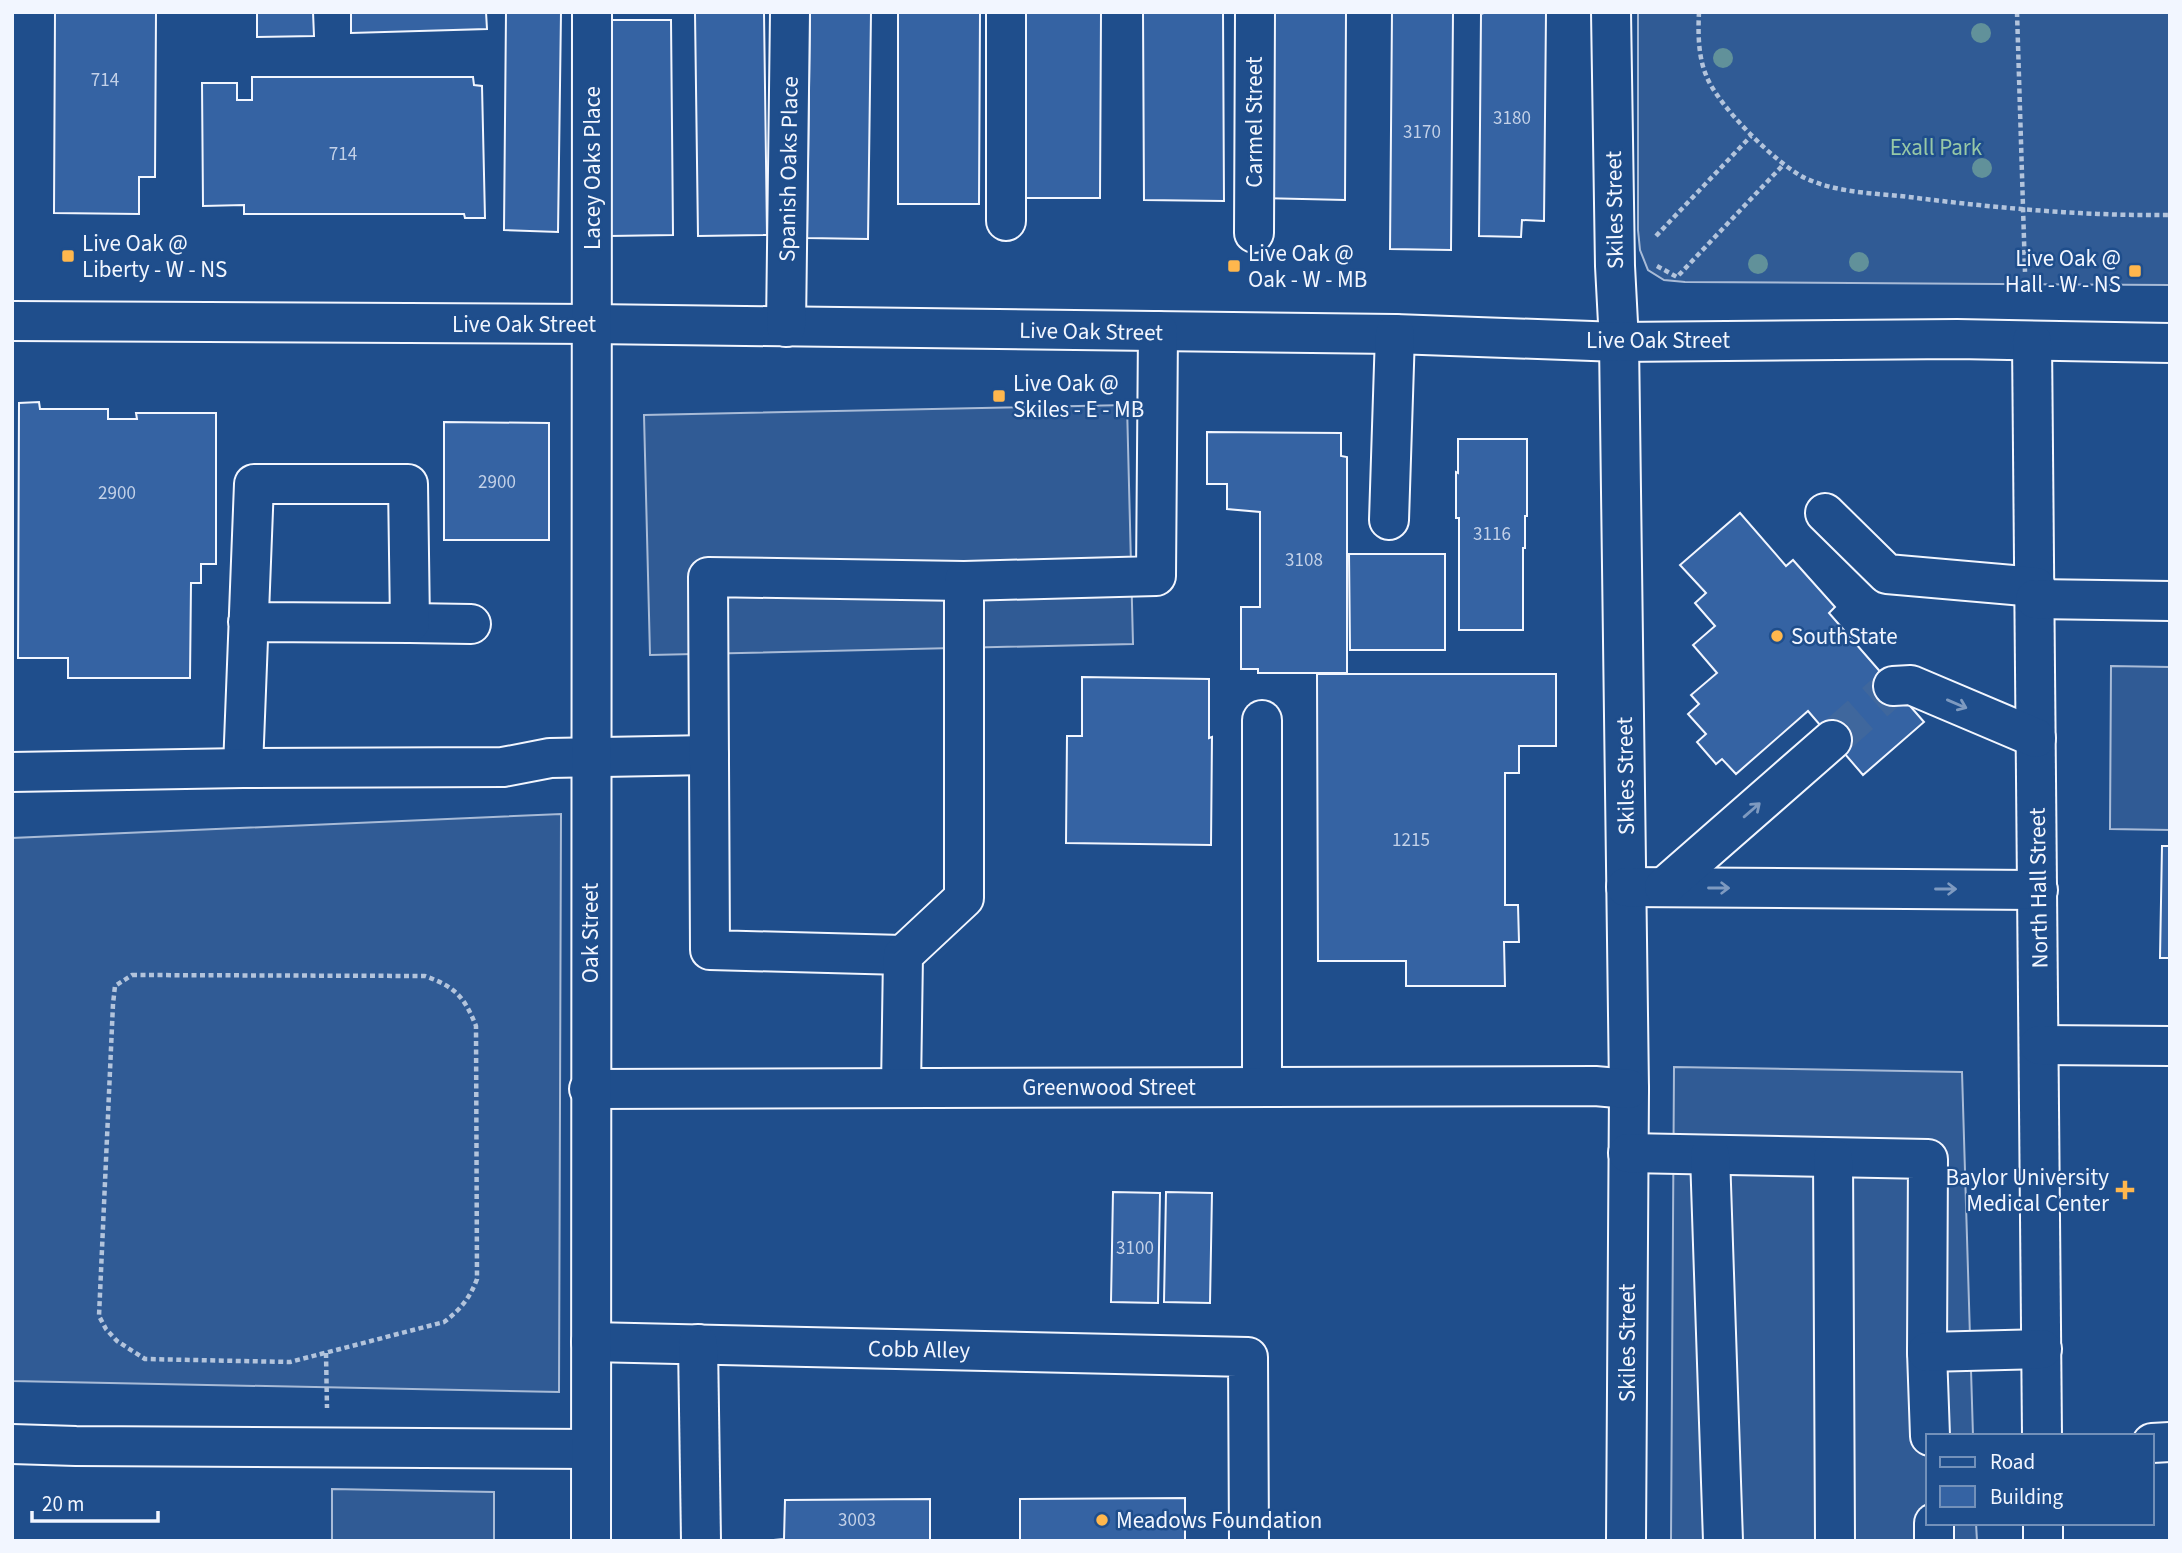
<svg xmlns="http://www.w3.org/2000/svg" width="2182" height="1553" font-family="'Source Sans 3',sans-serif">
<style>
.built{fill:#305b95;stroke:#a8bbd7;stroke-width:2}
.building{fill:#3563a3;stroke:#f2f6ff;stroke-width:2}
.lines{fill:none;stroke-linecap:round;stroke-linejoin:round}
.minor-tunnel{stroke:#3f679d;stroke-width:38;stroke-dasharray:38 19;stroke-linecap:butt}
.minor-casing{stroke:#f2f6ff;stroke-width:42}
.path{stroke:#b3c4dc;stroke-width:4.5;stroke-dasharray:5 3.5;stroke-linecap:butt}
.minor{stroke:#1f4e8c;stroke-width:38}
.tree{fill:#61919a}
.oneway{stroke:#7e9ac0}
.poi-dot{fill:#ffb74d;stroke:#1f4e8c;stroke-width:2.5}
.labels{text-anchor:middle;stroke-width:5;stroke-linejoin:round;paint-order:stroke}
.number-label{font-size:19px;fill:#c3d1e8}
.street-label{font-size:23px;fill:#f2f6ff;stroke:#1f4e8c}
.park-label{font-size:23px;fill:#97c8a6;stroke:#1f4e8c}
.poi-label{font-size:23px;fill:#f2f6ff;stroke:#1f4e8c;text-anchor:start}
</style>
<rect width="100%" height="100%" fill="#1f4e8c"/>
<g class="built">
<polygon points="1638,12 2170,12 2170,285 1685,282 1664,280 1648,270 1640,250 1638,230"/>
<polygon points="1127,405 1133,644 650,655 644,415"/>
<polygon points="2111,666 2170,667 2170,830 2110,829"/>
<polygon points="561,814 559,1392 12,1381 12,838"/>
<polygon points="1674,1067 1962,1072 1973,1436 1928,1436 1928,1523 1976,1523 1977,1541 1671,1541"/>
<polygon points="332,1489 494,1492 494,1541 332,1541"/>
</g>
<g class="building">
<polygon points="55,12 156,12 155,177 139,177 139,214 54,213"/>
<polygon points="257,12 313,12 314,36 257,37"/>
<polygon points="351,12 486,12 487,29 351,33"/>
<polygon points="506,12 561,12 558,232 504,230"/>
<polygon points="810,12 871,12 868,239 807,238"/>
<polygon points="898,12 980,12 979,204 898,204"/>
<polygon points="1020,12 1101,12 1100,198 1020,198"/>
<polygon points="1143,12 1223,12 1224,201 1144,200"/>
<polygon points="1265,12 1346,12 1345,200 1264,198"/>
<polygon points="1392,12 1453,12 1451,250 1390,249"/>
<polygon points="1486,12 1546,12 1544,221 1522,220 1521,237 1479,236 1481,14"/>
<polygon points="695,13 764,13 767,235 698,236"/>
<polygon points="607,20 671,20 673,235 610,236"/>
<polygon points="252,77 473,77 474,85 482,86 485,218 465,218 464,214 244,214 244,205 203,206 202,83 237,83 237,100 252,100"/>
<polygon points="39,402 40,409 108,409 108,419 137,419 136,413 216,413 216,564 201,564 201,583 191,583 190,678 68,678 68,658 18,658 19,403"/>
<polygon points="444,422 549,423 549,540 444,540"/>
<polygon points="1207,432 1341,433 1341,456 1347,457 1347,673 1258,673 1258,669 1241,669 1241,607 1260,607 1260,512 1227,509 1227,484 1207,484"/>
<polygon points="1458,439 1527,439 1527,516 1525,516 1525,548 1523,548 1523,630 1459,630 1459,518 1456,518 1456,472 1458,473"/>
<polygon points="1740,513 1786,566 1793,560 1835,607 1829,613 1924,722 1863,775 1808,711 1736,774 1722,759 1716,764 1697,742 1706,734 1688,714 1699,704 1691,695 1717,673 1693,645 1715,626 1695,603 1706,593 1680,565"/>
<polygon points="1349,554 1445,554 1445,650 1350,650"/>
<polygon points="1317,674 1556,674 1556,746 1519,746 1519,773 1505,773 1505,905 1518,905 1519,942 1504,942 1505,986 1406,986 1406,961 1318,961"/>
<polygon points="1082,677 1209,679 1209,738 1212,737 1211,845 1066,843 1067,736 1082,736"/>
<polygon points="2162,846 2170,846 2170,958 2160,958"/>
<polygon points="1113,1192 1160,1193 1158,1303 1111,1302"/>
<polygon points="1166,1192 1212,1193 1210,1303 1164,1302"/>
<polygon points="1185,1498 1185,1541 1020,1541 1020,1499"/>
<polygon points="930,1499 930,1541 763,1541 784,1539 785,1500"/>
</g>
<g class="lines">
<polyline class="minor-tunnel" points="1832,740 1893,686"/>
<g class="minor-casing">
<g id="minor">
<polyline points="1611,12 1615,266 1619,342 1629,1089 1626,1541"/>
<polyline points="1006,221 1006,12"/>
<polyline points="1254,233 1255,12"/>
<polyline points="12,321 592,324 1395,334 1619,342 1957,339 2170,343"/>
<polyline points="786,327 790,12"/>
<polyline points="2032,341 2042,1436"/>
<polyline points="1825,513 1887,574 2036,587"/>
<polyline points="1389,520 1395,334"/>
<polyline points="2035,599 2170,601"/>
<polyline points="410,623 471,624"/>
<polyline points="1893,686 1911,685 2036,738"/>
<polyline points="1262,720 1262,1086"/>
<polyline points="243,768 254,484 408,484 410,623 248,622"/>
<polyline points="12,772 243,768 503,767 550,758 709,755"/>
<polyline points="1626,887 2038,890"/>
<polyline points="1664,887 1832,740"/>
<polyline points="903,955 710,950 708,577 964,581"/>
<polyline points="2039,1045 2170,1046"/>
<polyline points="901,1088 903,955 964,898 964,581 1156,576 1158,331"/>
<polyline points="589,1089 1595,1086 1629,1089"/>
<polyline points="1628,1153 1928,1159 1927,1352 1930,1436"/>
<polyline points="1710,1155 1723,1541"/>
<polyline points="1833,1158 1835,1541"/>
<polyline points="591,1342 1248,1357 1249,1541"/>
<polyline points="698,1344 701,1541"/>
<polyline points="1927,1352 2042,1349"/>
<polyline points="2152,1443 2170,1442"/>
<polyline points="12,1444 76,1446 590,1449"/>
<polyline points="1934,1523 1934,1541"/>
<polyline points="2043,1523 2043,1541"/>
<polyline points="591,1541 592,12"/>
</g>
</g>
<g class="path">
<path d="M1699,12C1698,32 1698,56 1706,75C1717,105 1776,164 1805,178C1837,193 1874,193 1909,197C1995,208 2083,216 2170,215"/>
<polyline points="2017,12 2025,272"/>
<polyline points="1656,236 1751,136"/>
<polyline points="1657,266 1677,277 1784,164"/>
<path d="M132,975L425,976C455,987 464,996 476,1026L477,1279C470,1298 460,1310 444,1322L290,1362L145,1359L117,1341L106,1329L99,1316L113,1004L115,986Z"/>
<polyline points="326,1353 327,1408"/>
</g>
<use href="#minor" class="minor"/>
</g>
<g class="tree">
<circle cx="1981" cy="33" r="10"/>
<circle cx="1723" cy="58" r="10"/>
<circle cx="1982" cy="168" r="10"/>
<circle cx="1859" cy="262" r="10"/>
<circle cx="1758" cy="264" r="10"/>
</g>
<defs><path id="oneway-shaft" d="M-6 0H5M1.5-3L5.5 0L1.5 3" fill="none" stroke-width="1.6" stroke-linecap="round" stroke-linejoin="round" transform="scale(1.75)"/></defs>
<g class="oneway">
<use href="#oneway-shaft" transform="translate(1957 704) rotate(23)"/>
<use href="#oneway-shaft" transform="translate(1752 810) rotate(-41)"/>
<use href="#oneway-shaft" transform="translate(1719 888)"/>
<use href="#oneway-shaft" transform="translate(1946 889)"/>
</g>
<g class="poi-dot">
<rect x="61" y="249" width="14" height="14" rx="3.5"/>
<rect x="1227" y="259" width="14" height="14" rx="3.5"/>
<rect x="2128" y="264" width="14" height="14" rx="3.5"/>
<rect x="992" y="389" width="14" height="14" rx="3.5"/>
<circle cx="1777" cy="636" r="7"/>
<path d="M2121.5 1179.5h7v7h7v7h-7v7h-7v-7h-7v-7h7z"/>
<circle cx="1102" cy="1520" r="7"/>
</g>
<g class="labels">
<g class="number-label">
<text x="105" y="86">714</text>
<text x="1512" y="124">3180</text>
<text x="1422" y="138">3170</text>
<text x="343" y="160">714</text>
<text x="497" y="488">2900</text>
<text x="117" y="499">2900</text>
<text x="1492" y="540">3116</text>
<text x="1304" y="566">3108</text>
<text x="1411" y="846">1215</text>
<text x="1135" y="1254">3100</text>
<text x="857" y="1526">3003</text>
</g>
<g class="street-label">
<text transform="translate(1254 122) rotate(-90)" y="8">Carmel Street</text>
<text transform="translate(592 168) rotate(-90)" y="8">Lacey Oaks Place</text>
<text transform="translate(788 169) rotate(-89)" y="8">Spanish Oaks Place</text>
<text transform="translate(1614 210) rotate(-91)" y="8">Skiles Street</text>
<text x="524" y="332">Live Oak Street</text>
<text transform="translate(1091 331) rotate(1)" y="8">Live Oak Street</text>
<text x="1658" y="348">Live Oak Street</text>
<text transform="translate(1625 776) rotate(-91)" y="8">Skiles Street</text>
<text transform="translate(2038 888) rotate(-91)" y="8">North Hall Street</text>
<text transform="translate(590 933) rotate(-90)" y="8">Oak Street</text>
<text x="1109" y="1095">Greenwood Street</text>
<text transform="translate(1627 1343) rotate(-90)" y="8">Skiles Street</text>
<text transform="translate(919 1349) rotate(1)" y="8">Cobb Alley</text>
</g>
<g class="park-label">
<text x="1936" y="155">Exall Park</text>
</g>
<g class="poi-label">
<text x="82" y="251">Live Oak @<tspan x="82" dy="26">Liberty - W - NS</tspan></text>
<text x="1248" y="261">Live Oak @<tspan x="1248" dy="26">Oak - W - MB</tspan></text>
<text x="2121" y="266" text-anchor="end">Live Oak @<tspan x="2121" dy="26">Hall - W - NS</tspan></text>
<text x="1013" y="391">Live Oak @<tspan x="1013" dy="26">Skiles - E - MB</tspan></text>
<text x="1791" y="644">SouthState</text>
<text x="2109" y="1185" text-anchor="end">Baylor University<tspan x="2109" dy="26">Medical Center</tspan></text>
<text x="1116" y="1528">Meadows Foundation</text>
</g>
</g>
<rect width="2182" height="1553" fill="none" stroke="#f2f6ff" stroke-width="28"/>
<rect x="1926" y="1434" width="228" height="91" fill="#1f4e8c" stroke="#7391ba" stroke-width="2"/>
<rect x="1940" y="1457" width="35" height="10" fill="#1f4e8c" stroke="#7391ba" stroke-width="2"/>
<text x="1990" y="1469" font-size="21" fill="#f2f6ff">Road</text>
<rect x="1940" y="1486" width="35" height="21" fill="#3563a3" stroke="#7391ba" stroke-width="2"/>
<text x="1990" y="1504" font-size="21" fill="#f2f6ff">Building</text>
<path d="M32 1511v10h126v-10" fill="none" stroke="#f2f6ff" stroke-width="3.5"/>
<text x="42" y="1511" font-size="21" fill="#f2f6ff" stroke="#1f4e8c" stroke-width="5" paint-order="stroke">20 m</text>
</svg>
